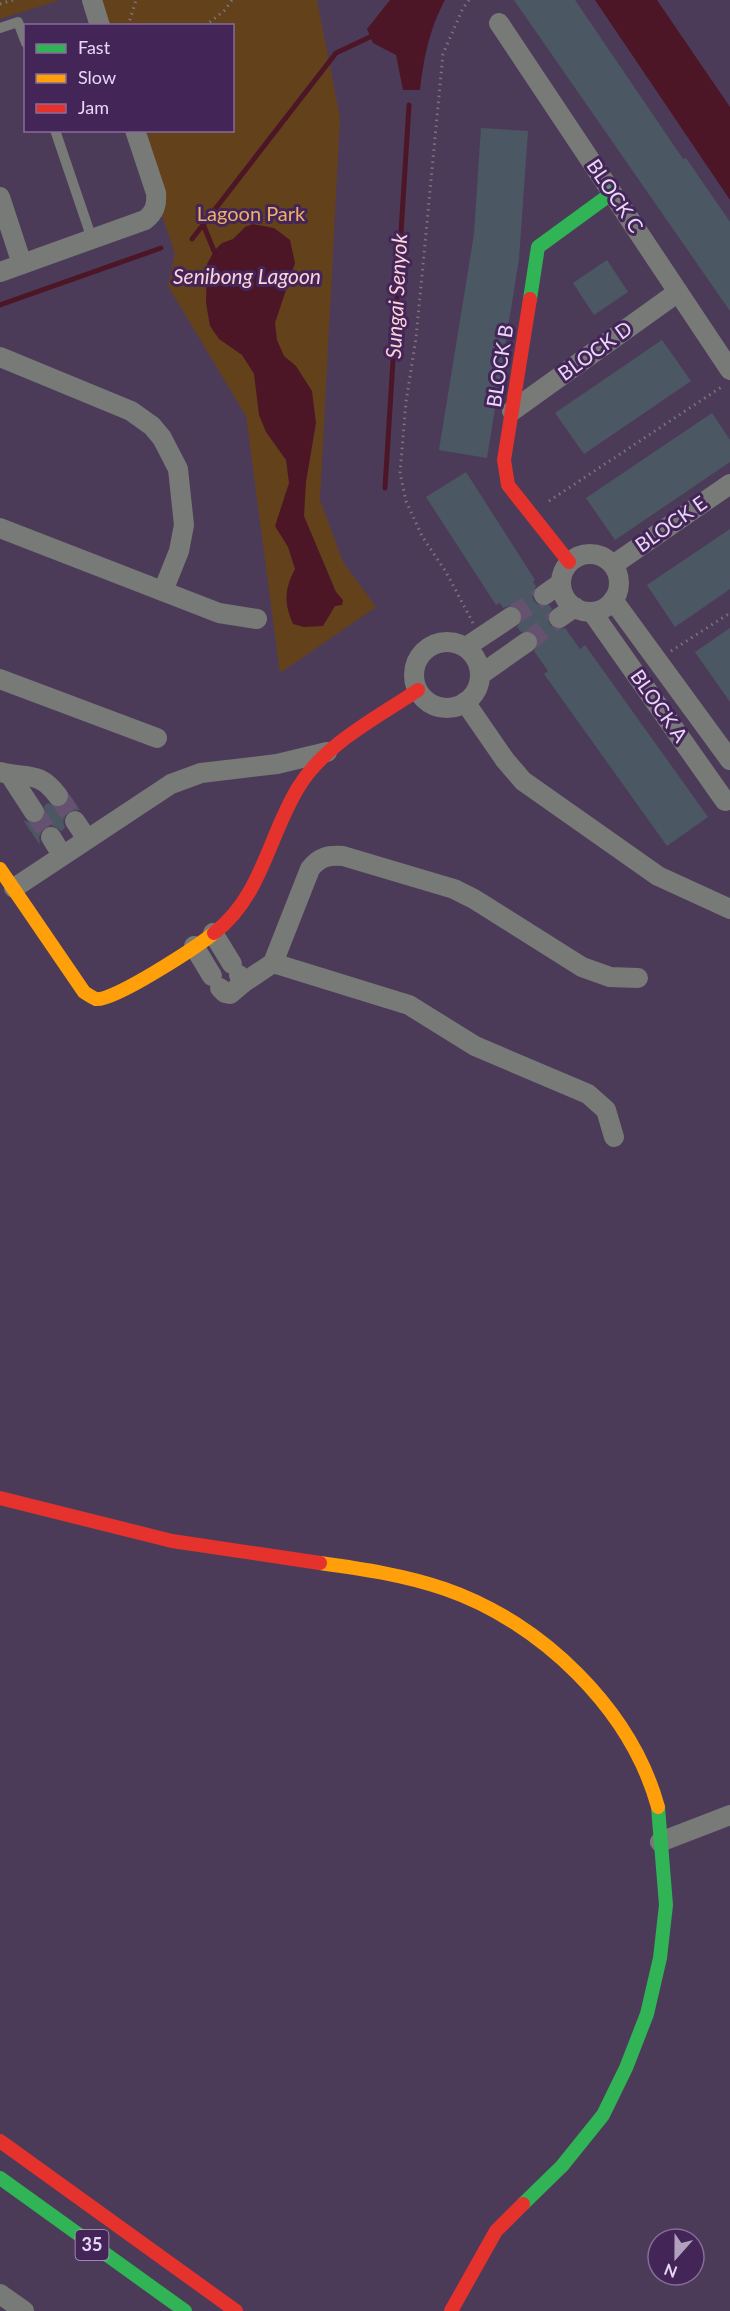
<svg xmlns="http://www.w3.org/2000/svg" width="730" height="2311" font-family="Lato,sans-serif">
<style>
.green{fill:#63421b}
.water{fill:#4d1626}
.lines{fill:none;stroke-linecap:round;stroke-linejoin:round}
.stream{stroke:#4d1626;stroke-width:5}
.building{fill:#4c5764}
.street-tunnel{stroke:#645270;stroke-width:20;stroke-dasharray:20 10;stroke-linecap:butt}
.path{stroke:#79767b;stroke-width:3;stroke-dasharray:1.5 4.5;stroke-linecap:butt}
.lane{stroke:#787a77;stroke-width:10}
.street{stroke:#787a77;stroke-width:20}
.fast{stroke:#30b455;stroke-width:14}
.slow{stroke:#ff9f0a;stroke-width:14}
.jam{stroke:#e5322d;stroke-width:14}
.labels{text-anchor:middle;stroke-width:6;stroke-linejoin:round;paint-order:stroke}
.shield{fill:#442558;stroke:#b8a2c7;stroke-width:1.5}
.shield-label{font-size:18px;font-weight:bold;fill:#e9d7f7}
.street-label{font-size:20px;fill:#e9d7f7;stroke:#442558}
.park-label{font-size:20px;fill:#efb065;stroke:#442558}
.water-label{font-size:21px;font-style:italic;fill:#fdd3d8;stroke:#442558}
</style>
<rect width="100%" height="100%" fill="#4c3b58"/>
<g class="green">
<polygon points="0,0 60,0 0,19"/>
<polygon points="91,0 317,0 340,118 320,500 343,562 376,607 280,673 246,416 168,286 175,254 134,131 232,130 232,26 100,25"/>
</g>
<g class="water">
<path d="M390,0H445C429,30 424,57 420,90H403L396,55L373,43L367,29Z"/>
<polygon points="595,0 657,0 730,107 730,200"/>
<path d="M253,224L274,228L290,240L295,263L275,323L277,340L284,356L296,366L312,391L316,423L306,482L304,516L336,592L343,600L342,605L335,606L323,626L304,627L293,624C284,603 284,590 295,569L288,547L275,526L289,483L286,460L266,432L259,415L254,374L242,355L219,339L210,326L206,303L207,264L214,251L222,243L233,239L245,227Z"/>
</g>
<g class="lines">
<g class="stream">
<polyline points="203,224 214,251"/>
<polyline points="192,239 336,53 370,37"/>
<polyline points="0,305 161,248"/>
<polyline points="385,488 409,105"/>
</g>
</g>
<g class="building">
<polygon points="514,0 575,0 683,159 686,158 730,222 730,311"/>
<polygon points="481,128 528,131 519,259 487,458 439,450 474,234"/>
<polygon points="607,260 628,292 594,315 573,283"/>
<polygon points="662,340 691,381 584,454 555,413"/>
<polygon points="712,413 730,440 730,462 615,540 586,498"/>
<polygon points="466,472 535,580 533,582 536,586 532,596 534,601 540,606 549,605 552,609 547,618 550,625 559,630 565,628 580,649 585,645 708,817 667,846 544,674 548,671 534,651 539,642 537,636 531,631 521,632 517,627 523,617 521,610 511,605 503,608 500,603 496,605 426,497"/>
<polygon points="730,529 730,589 675,627 647,585"/>
<polygon points="730,628 730,702 695,652"/>
<polygon points="70,795 80,810 68,811 63,821 65,828 61,831 51,825 44,827 39,837 40,845 23,820 34,824 40,822 45,817 44,806 48,803 61,808 66,805"/>
</g>
<g class="lines">
<g class="street-tunnel">
<polyline points="511,617 544,595"/>
<polyline points="527,642 559,618"/>
<polyline points="58,796 75,821"/>
<polyline points="34,812 51,837"/>
</g>
<g class="path">
<polyline points="469,0 463,8 443,54 416,338 406,402 400,473 406,501 422,536 446,572 473,623"/>
<polyline points="0,4 13,0"/>
<polyline points="128,26 136,0"/>
<polyline points="205,26 225,10 232,0"/>
<polyline points="549,501 723,386"/>
<polyline points="671,651 730,613"/>
</g>
<g class="lane">
<polyline points="0,28 18,22 26,43"/>
<polyline points="55,130 92,239"/>
</g>
<g class="street">
<polyline points="92,0 100,26"/>
<polyline points="499,23 730,370"/>
<polyline points="0,197 22,264"/>
<path d="M0,272L145,220C155,212 157,205 156,193L135,130"/>
<polyline points="0,357 131,411 152,426 162,438 178,469 184,525 179,551 163,591"/>
<polyline points="512,411 678,292"/>
<polyline points="0,528 219,613 257,619"/>
<circle cx="590" cy="583" r="29"/>
<polyline points="613,565 730,484"/>
<polyline points="544,595 561,583"/>
<polyline points="613,600 730,760"/>
<polyline points="592,612 725,801"/>
<polyline points="559,618 575,607"/>
<circle cx="447" cy="675" r="33"/>
<polyline points="466,647 511,617"/>
<polyline points="480,675 527,642"/>
<polyline points="0,679 157,738"/>
<polyline points="465,702 505,760 523,781 658,876 730,909"/>
<path d="M0,772C27,779 39,770 58,796"/>
<polyline points="10,775 34,812"/>
<polyline points="75,821 87,839"/>
<polyline points="51,837 62,855"/>
<polyline points="14,888 171,784 201,773 277,764 327,752"/>
<polyline points="213,933 232,964"/>
<polyline points="194,946 212,976"/>
<polyline points="273,963 409,1005 475,1046 588,1094 606,1110 614,1137"/>
<path d="M243,983L273,963L310,869C319,857 328,855 343,856L454,889L474,899L582,967L610,977L638,978"/>
<polyline points="220,988 225,993 230,994 243,983 239,975"/>
<polyline points="660,1842 730,1815"/>
<polyline points="0,2294 24,2311"/>
</g>
<g class="fast">
<polyline points="530,299 538,247 612,193"/>
<polyline points="0,2178 185,2311"/>
<polyline points="523,2204 562,2166 603,2115 626,2068 647,2014 660,1958 666,1905 658,1807"/>
</g>
<g class="slow">
<path d="M0,869L84,992C87,994 93,998 96,999C113,1002 198,946 214,933"/>
<path d="M320,1563C363,1569 404,1575 445,1589C541,1622 631,1709 658,1807"/>
</g>
<g class="jam">
<polyline points="530,299 504,460 508,485 569,562"/>
<path d="M214,933C262,896 268,837 298,788C324,744 377,718 418,690"/>
<polyline points="0,1498 172,1541 320,1563"/>
<polyline points="0,2141 236,2311"/>
<polyline points="451,2311 496,2231 523,2204"/>
</g>
</g>
<g class="labels">
<rect class="shield" x="75.5" y="2230" width="33" height="30" rx="4.5"/>
<g class="shield-label">
<text x="92" y="2251">35</text>
</g>
<g class="street-label">
<text transform="translate(615 196) rotate(56)" y="7">BLOCK C</text>
<text transform="translate(595 351) rotate(-36)" y="7">BLOCK D</text>
<text transform="translate(500 366) rotate(-81)" y="7">BLOCK B</text>
<text transform="translate(671 524) rotate(-35)" y="7">BLOCK E</text>
<text transform="translate(659 706) rotate(55)" y="7">BLOCK A</text>
</g>
<g class="park-label">
<text x="251" y="221">Lagoon Park</text>
</g>
<g class="water-label">
<text x="247" y="284">Senibong Lagoon</text>
<text transform="translate(397 296) rotate(-87)" y="7">Sungai Senyok</text>
</g>
</g>
<rect x="24" y="24" width="210" height="108" fill="#442558" stroke="#866c98" stroke-width="1.5"/>
<rect x="36" y="44" width="30" height="9" fill="#30b455" stroke="#866c98" stroke-width="1.5"/>
<text x="78" y="54" font-size="18" fill="#e9d7f7">Fast</text>
<rect x="36" y="74" width="30" height="9" fill="#ff9f0a" stroke="#866c98" stroke-width="1.5"/>
<text x="78" y="84" font-size="18" fill="#e9d7f7">Slow</text>
<rect x="36" y="104" width="30" height="9" fill="#e5322d" stroke="#866c98" stroke-width="1.5"/>
<text x="78" y="114" font-size="18" fill="#e9d7f7">Jam</text>
<g transform="translate(676 2257) rotate(201)"><circle r="28" fill="#442558" stroke="#866c98" stroke-width="1.5"/>
<path d="M0-4.5L10 22L0 15L-10 22Z" fill="#b2a0bf"/>
<text y="-9" font-size="16" font-weight="bold" text-anchor="middle" fill="#e9d7f7">N</text>
</g>
</svg>
